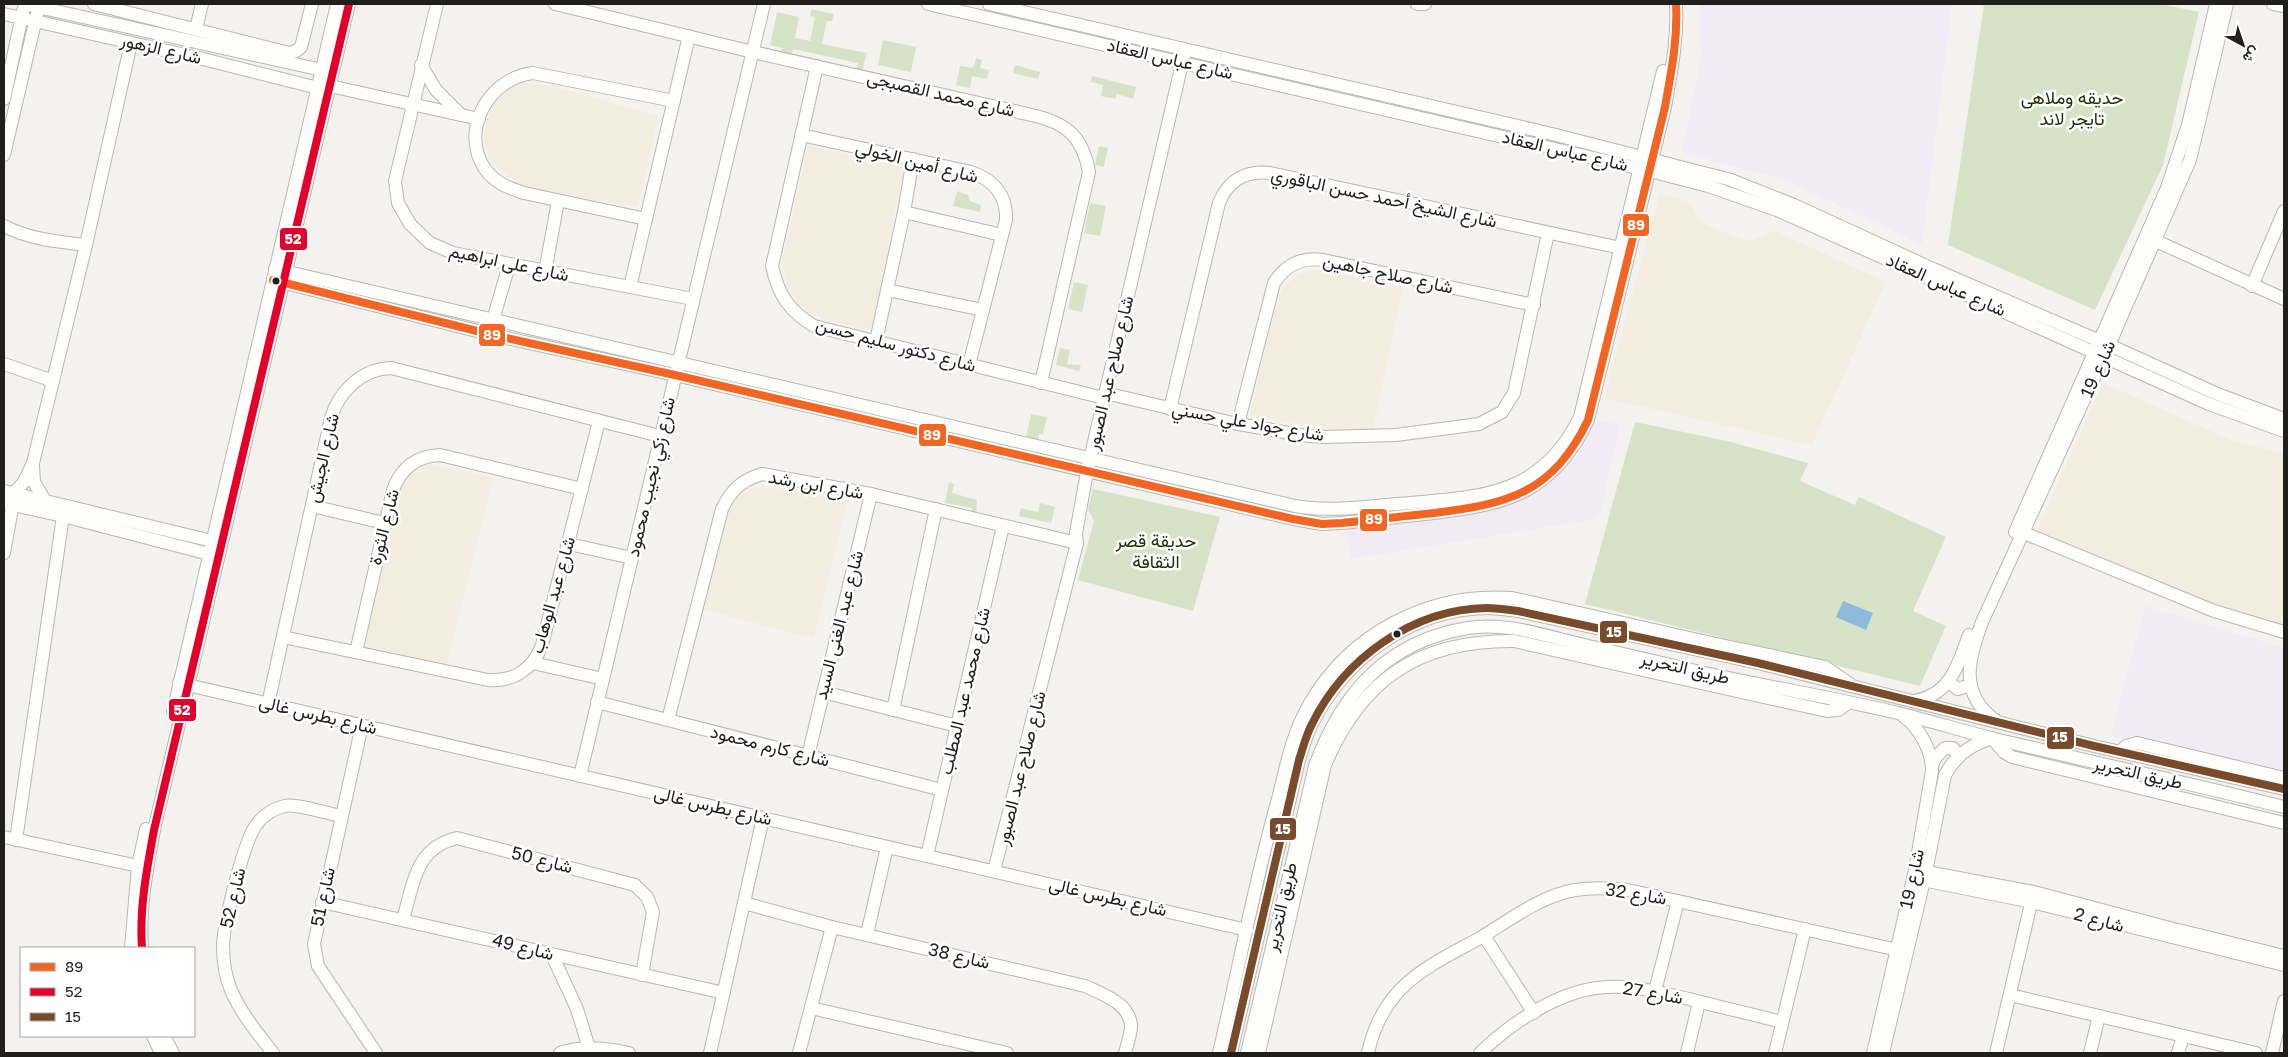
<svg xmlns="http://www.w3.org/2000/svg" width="2288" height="1057" font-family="'Golos Text',Vazirmatn,sans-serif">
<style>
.commercial{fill:#f1ebf5}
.education{fill:#f3eddf}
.green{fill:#d7e3c6}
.water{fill:#8ebbda}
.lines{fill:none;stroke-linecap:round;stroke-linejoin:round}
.minor-casing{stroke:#b9b7b3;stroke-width:14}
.minor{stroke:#fdfdfc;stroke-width:12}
.bus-1-casing{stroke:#fff;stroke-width:11}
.bus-2-casing{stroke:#fff;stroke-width:11}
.bus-3-casing{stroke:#fff;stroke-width:11}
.bus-1{stroke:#f26522;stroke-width:8}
.bus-2{stroke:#e4002b;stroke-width:8}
.bus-3{stroke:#7a4b2a;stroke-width:8}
.bus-dot{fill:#211f1c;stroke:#fff;stroke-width:2}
.labels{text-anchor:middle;stroke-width:5;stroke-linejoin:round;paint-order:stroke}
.street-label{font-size:18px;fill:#211f1c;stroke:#fff}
.park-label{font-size:18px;fill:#213201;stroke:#fff}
.line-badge{stroke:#fff;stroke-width:2}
.badge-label{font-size:14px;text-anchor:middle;font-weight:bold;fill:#fff}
</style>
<rect width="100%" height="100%" fill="#f4f2ee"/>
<g class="commercial">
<polygon points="1699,4 1952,4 1922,245 1787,181 1682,152 1701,56"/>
<polygon points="1592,421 1620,424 1600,515 1597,519 1350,559 1347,529 1495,506 1519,500 1532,494 1566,469"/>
<polygon points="2145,606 2284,648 2284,770 2111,736"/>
</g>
<g class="education">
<polygon points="524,83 553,86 658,116 638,207 528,188 502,172 489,159 484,139 486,122 493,105 508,91"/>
<polygon points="808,146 904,167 872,330 825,320 801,306 786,283 782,263"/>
<polygon points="1660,193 1691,203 1700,222 1724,232 1749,241 1775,231 1886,282 1812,445 1604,398"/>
<polygon points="1316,269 1403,288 1373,429 1332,431 1250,415 1276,305 1283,287 1297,275"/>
<polygon points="2103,383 2231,440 2284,453 2284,629 2226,615 2035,535"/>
<polygon points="421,462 493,478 446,666 363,647 399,483"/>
<polygon points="764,486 847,501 814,638 701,609 726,518 735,499 752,489"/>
</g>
<g class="green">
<polygon points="1984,4 2161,4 2199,12 2163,165 2095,310 1948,245"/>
<polygon points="811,9 834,14 832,21 827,21 822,44 867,53 862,71 857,70 858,63 793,49 790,58 780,55 782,48 770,45 777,12 799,17 795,38 810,41 815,17 810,16"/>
<polygon points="883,40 916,47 911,72 878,65"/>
<polygon points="976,58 982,60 980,68 989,70 987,79 972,76 970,88 956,85 960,66 973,68"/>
<polygon points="1015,65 1040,72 1038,79 1013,73"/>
<polygon points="1092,76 1136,87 1133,99 1117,94 1115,99 1101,96 1103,85 1091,82"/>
<polygon points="1099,146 1108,148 1104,167 1095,165"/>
<polygon points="957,191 968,195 970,201 981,205 980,212 953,206"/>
<polygon points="1090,203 1106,206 1100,236 1084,233"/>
<polygon points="1074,282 1088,285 1082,312 1068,309"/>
<polygon points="1060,348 1070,350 1067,364 1081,365 1079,371 1056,365"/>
<polygon points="1031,414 1047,417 1043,434 1039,434 1037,444 1025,442"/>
<polygon points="1635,422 1727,441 1808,463 1800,481 1855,505 1859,497 1946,537 1913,611 1946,626 1920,686 1585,604"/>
<polygon points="949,482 954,484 952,493 977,500 976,518 970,517 972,508 945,503"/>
<polygon points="1093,489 1220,517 1193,611 1078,580 1094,521 1088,509"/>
<polygon points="1040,503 1055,507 1051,523 1019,516 1021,508 1038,512"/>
</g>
<polygon class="water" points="1843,601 1873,613 1866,630 1836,617"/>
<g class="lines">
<g class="minor-casing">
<g id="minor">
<polyline points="24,4 322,70"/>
<polyline points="94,4 289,53 296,51 301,47 312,4"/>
<polyline points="437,4 395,181 398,203 410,224 430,243 453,253 693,299"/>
<path d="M555,4L753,52L1036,116C1068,124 1083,138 1089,172L1041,383"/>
<polyline points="928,4 1650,171 1708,186 1777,210 2209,404 2284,431"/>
<polyline points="989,4 1552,134 1731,180 1794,205 1933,269 2109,345 2215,393 2284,419"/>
<polyline points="1417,4 1425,4"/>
<polyline points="2273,4 2284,6"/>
<polyline points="4,14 203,59 318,88"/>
<polyline points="196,29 202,4"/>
<polyline points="421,65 436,90 459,113"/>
<path d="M817,66L772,266C778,294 789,311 814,326L1104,398"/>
<polyline points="330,86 479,119"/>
<polyline points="4,99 23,11"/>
<path d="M801,135L971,172C994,180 1007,195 1006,220L969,365"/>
<polyline points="4,155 37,14"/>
<polyline points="904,212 1002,235"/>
<path d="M646,219L524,193C509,188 495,183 485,169C459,130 489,78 533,73L674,101"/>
<path d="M4,226C29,239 58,242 86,245"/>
<polyline points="2156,241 2284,299"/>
<path d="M275,269L1295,506C1329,512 1363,507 1397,504C1477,497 1540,499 1580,417L1663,71"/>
<polyline points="545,272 558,201"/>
<path d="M273,280L493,335L675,375L1293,519L1322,524L1342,523C1373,520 1403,516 1434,513C1508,504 1553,493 1588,420L1665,107C1671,73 1678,39 1676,4"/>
<polyline points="2252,286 2284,211"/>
<polyline points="630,287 689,36"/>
<polyline points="887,290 983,310"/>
<polyline points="493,320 509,265"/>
<polyline points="876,341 904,212 913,159"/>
<polyline points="4,364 53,381"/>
<polyline points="1105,393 1233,423 1300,435 1324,437 1396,435 1479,424 1502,412 1514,393 1548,233"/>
<path d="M1170,409L1219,203C1228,180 1246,170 1270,173L1621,248"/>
<path d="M1238,424L1274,283C1286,264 1302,257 1323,260L1534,305"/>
<polyline points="33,466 34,482 44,499"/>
<polyline points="4,491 212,541"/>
<polyline points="4,503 63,516 209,554"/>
<polyline points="312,506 384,523"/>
<polyline points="2015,532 2167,188 2188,125 2216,4"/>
<polyline points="2024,533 2214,611 2284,632"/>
<polyline points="569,544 632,558"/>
<polyline points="4,553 15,492 24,482 33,463 86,245 131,43"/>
<path d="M283,637L488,680C514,682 533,669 542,645L599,421"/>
<path d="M356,652L393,490C401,468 416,456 440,455L582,489"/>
<polyline points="533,663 603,679"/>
<polyline points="1948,682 1958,689 1971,685"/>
<polyline points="179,683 1247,930"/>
<polyline points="823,692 957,726"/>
<path d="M1913,701C1950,696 1958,665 1969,635"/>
<polyline points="597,702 942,790"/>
<path d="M268,704L331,418C339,391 362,369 391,368L660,436"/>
<polyline points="893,710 936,509"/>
<polyline points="173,712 337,4"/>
<path d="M668,720L722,509C731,490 742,480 762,474L871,494L1077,543"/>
<path d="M1995,720C1958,693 1969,659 1982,622L2109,345L2190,160L2227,4"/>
<polyline points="362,725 314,944 318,966 376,1053"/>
<polyline points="2120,752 2126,746 2137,743 2284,778"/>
<polyline points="808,756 871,494"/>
<polyline points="1932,765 1936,757 1945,748 1953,748 1959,757"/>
<polyline points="580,776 764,4"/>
<polyline points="4,837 138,866"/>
<polyline points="16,840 63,516"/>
<polyline points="927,856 1003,526"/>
<polyline points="994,871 1077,543 1076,533 1087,472 1184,55"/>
<polyline points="1927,872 2034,892 2162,926 2284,956"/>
<polyline points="1913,878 2032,902 2284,965"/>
<polyline points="322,902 724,993"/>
<path d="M744,903L832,927L1085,986C1102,994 1130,1003 1131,1026C1131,1034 1127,1045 1125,1053"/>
<path d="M403,919C414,883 415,848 457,838L635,885L647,897L653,912L642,975"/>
<polyline points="867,934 887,847"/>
<polyline points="1484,936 1534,1013"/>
<polyline points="131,948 138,866 146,829"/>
<path d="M142,948C139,909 147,868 154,830L349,4"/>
<polyline points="552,955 577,1009 589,1048"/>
<polyline points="1655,991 1678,901"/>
<polyline points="2010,995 2256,1053"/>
<polyline points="811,1008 1007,1053"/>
<polyline points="153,1036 161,1053"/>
<polyline points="164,1036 173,1053"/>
<path d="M273,1053C258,1034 240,1012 231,990C225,976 223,959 223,945C224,923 244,839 257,824C263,815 275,808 285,806C294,803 330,814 341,816"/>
<path d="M560,1053C582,1045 607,1048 629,1053"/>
<polyline points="710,1053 763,818"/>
<polyline points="799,1053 832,927"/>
<path d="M1219,1053C1239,968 1254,883 1278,799C1286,767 1292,734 1309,705C1350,633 1429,592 1512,598L1716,644L1825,667L1850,684"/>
<path d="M1231,1053L1299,760C1303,748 1306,735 1312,724C1344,659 1412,609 1487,608C1497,608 1508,610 1518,611L1758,663L2094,746L2284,789"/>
<path d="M1247,1053L1315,766C1342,692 1388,641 1468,628C1502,622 1539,634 1572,642C1613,652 1655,661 1696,671C1763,686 1831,697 1898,713C1931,721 1963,731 1995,739C2092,762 2188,783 2284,807"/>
<path d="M1259,1053L1325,765C1362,678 1420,640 1514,641L1827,711L1838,710L1848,703"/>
<path d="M1368,1053C1373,1029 1383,1008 1400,990C1422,967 1453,953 1480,938C1510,920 1540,896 1575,890C1593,887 1610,888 1628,890L1907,952"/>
<path d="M1480,1053C1512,1022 1561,989 1607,987C1635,985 1662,993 1689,999C1720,1007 1751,1014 1782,1022"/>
<polyline points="1687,1053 1699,1002"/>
<polyline points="1775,1053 1805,929"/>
<path d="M1873,1053L1915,870L1932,771C1932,750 1919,727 1902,715"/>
<path d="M1883,1053L1926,872L1945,775C1955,756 1972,744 1992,738L2004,752L2012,757L2284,823"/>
<polyline points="1996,1053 2033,895"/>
<polyline points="2090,1053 2099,1016"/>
<polyline points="2178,1053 2183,1036"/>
<polyline points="2272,1053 2284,1001"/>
</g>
</g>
<use href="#minor" class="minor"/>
<g class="bus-1-casing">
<path id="bus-1" d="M273,280L493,335L675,375L1293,519L1322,524L1342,523C1373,520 1403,516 1434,513C1508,504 1553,493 1588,420L1665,107C1671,73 1678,39 1676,4"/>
</g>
<g class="bus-2-casing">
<path id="bus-2" d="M142,948C139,909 147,868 154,830L349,4"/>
</g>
<g class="bus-3-casing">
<path id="bus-3" d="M1231,1053L1299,760C1303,748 1306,735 1312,724C1344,659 1412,609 1487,608C1497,608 1508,610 1518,611L1758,663L2094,746L2284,789"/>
</g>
<use href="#bus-1" class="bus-1"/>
<use href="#bus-2" class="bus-2"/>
<use href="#bus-3" class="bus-3"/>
</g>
<g class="bus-dot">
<circle cx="276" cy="281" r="4.5"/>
<circle cx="1397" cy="634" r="4.5"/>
</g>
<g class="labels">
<g class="street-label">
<text transform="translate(161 49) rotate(13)" y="6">شارع الزهور</text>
<text transform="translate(1170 59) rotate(13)" y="6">شارع عباس العقاد</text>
<text transform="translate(941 94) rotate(13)" y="6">شارع محمد القصبجى</text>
<text transform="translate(1565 151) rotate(13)" y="6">شارع عباس العقاد</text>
<text transform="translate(917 162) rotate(14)" y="6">شارع أمين الخولي</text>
<text transform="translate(1384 198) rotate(12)" y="6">شارع الشيخ أحمد حسن الباقوري</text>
<text transform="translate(509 263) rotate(12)" y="6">شارع على ابراهيم</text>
<text transform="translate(1388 274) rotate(12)" y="6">شارع صلاح جاهين</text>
<text transform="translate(1946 285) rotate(24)" y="6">شارع عباس العقاد</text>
<text transform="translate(896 345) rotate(15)" y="6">شارع دكتور سليم حسن</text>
<text transform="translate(2098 369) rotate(-66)" y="6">شارع 19</text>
<text transform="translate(1110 373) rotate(-77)" y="6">شارع صلاح عبد الصبور</text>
<text transform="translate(1248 422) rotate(10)" y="6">شارع جواد علي حسني</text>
<text transform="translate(323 458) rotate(-77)" y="6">شارع الجيش</text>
<text transform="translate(651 477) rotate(-77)" y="6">شارع زكي نجيب محمود</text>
<text transform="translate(816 485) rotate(10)" y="6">شارع ابن رشد</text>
<text transform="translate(384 527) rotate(-76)" y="6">شارع الثورة</text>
<text transform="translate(553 595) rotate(-74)" y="6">شارع عبد الوهاب</text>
<text transform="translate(839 625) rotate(-76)" y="6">شارع عبد الغنى السيد</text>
<text transform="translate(1685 668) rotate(13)" y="6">طريق التحرير</text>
<text transform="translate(965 691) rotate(-77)" y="6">شارع محمد عبد المطلب</text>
<text transform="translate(318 715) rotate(13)" y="6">شارع بطرس غالى</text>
<text transform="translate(770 746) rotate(14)" y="6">شارع كارم محمود</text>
<text transform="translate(1021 768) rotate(-76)" y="6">شارع صلاح عبد الصبور</text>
<text transform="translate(2138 773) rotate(13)" y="6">طريق التحرير</text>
<text transform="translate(713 806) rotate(13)" y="6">شارع بطرس غالى</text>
<text transform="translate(542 860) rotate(14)" y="6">شارع 50</text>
<text transform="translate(1912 879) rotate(-78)" y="6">شارع 19</text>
<text transform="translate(1636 894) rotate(9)" y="6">شارع 32</text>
<text transform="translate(323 897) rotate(-78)" y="6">شارع 51</text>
<text transform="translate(1108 897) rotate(13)" y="6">شارع بطرس غالى</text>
<text transform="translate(233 898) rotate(-77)" y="6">شارع 52</text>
<text transform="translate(1281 907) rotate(-77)" y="6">طريق التحرير</text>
<text transform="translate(2099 920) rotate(15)" y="6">شارع 2</text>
<text transform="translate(523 947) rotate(14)" y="6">شارع 49</text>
<text transform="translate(959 956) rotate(13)" y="6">شارع 38</text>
<text transform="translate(1653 993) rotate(10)" y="6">شارع 27</text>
</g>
<g class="park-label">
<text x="2072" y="104">حديقه وملاهى<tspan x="2072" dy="21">تايجر لاند</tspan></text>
<text x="1156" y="547">حديقة قصر<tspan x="1156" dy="21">الثقافة</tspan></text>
</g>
</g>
<g class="line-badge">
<rect x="1622" y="213" width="28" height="24" rx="5" fill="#f26522"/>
<rect x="279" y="227" width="29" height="24" rx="5" fill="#e4002b"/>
<rect x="478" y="323" width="28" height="24" rx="5" fill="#f26522"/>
<rect x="918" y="423" width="29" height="24" rx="5" fill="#f26522"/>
<rect x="1359" y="508" width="29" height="24" rx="5" fill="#f26522"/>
<rect x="1599" y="620" width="29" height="24" rx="5" fill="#7a4b2a"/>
<rect x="168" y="698" width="29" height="24" rx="5" fill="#e4002b"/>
<rect x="2046" y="726" width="29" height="24" rx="5" fill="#7a4b2a"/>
<rect x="1269" y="817" width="28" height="24" rx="5" fill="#7a4b2a"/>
</g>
<g class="badge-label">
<text x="1636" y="230">89</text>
<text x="293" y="244">52</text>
<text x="492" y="340">89</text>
<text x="932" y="440">89</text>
<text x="1374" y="524">89</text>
<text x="1614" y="637">15</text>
<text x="182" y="715">52</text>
<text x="2060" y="742">15</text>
<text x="1283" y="834">15</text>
</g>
<rect width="2288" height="1057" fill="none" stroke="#211f1c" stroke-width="10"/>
<rect x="20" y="947" width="175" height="90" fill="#ffffff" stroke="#a6a5a4"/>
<rect x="30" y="963" width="25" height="8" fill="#f26522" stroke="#a6a5a4"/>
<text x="65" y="972" font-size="15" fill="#211f1c">89</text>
<rect x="30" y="988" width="25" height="8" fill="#e4002b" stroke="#a6a5a4"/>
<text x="65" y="997" font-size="15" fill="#211f1c">52</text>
<rect x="30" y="1013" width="25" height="8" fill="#7a4b2a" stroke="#a6a5a4"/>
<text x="65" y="1022" font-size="15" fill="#211f1c">15</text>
<g transform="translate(2243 45) rotate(140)" stroke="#ffffff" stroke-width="4" paint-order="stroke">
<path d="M0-4L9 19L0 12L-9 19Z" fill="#211f1c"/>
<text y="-8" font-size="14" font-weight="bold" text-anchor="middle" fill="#211f1c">ش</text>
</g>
</svg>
